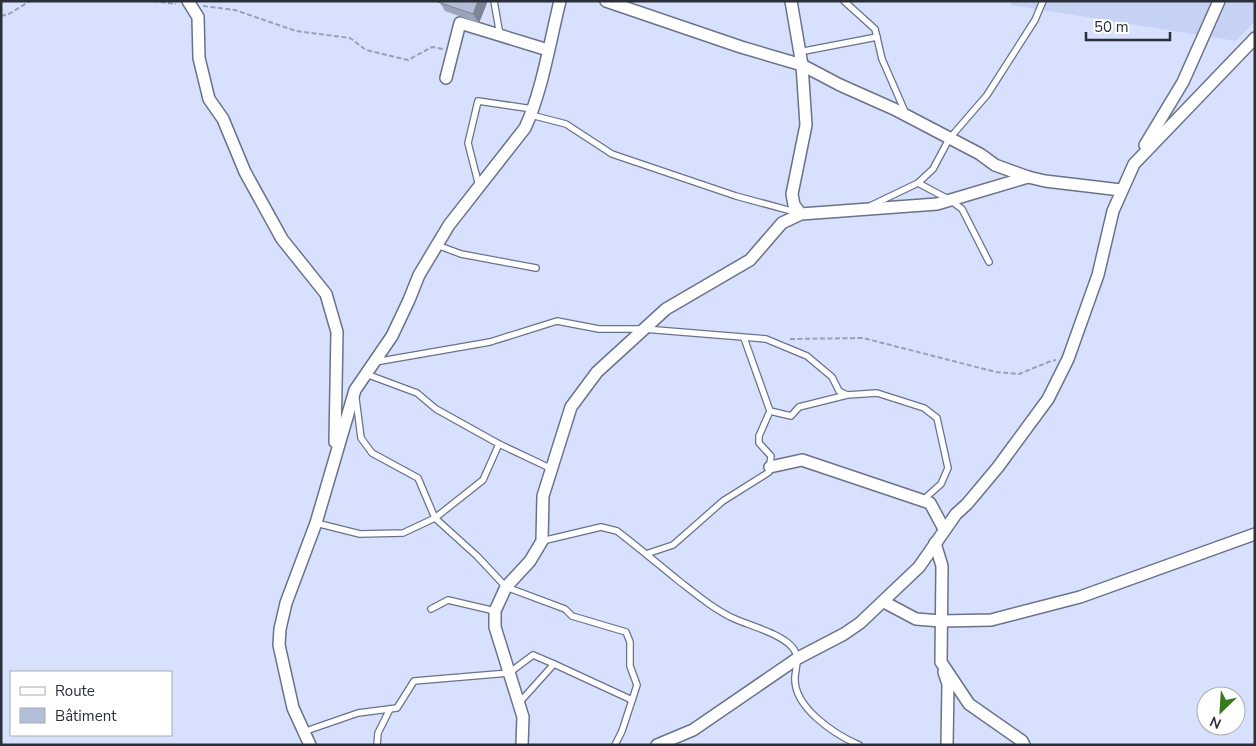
<svg xmlns="http://www.w3.org/2000/svg" width="1256" height="746" font-family="'Nunito Sans',sans-serif">
<style>
.built{fill:#c6d2f3}
.lines{fill:none;stroke-linecap:round;stroke-linejoin:round}
.service-casing{stroke:#69728a;stroke-width:8}
.minor-casing{stroke:#69728a;stroke-width:14}
.path{stroke:#98a0b5;stroke-width:2;stroke-dasharray:5 2.5;stroke-linecap:butt}
.service{stroke:#fff;stroke-width:5.5}
.minor{stroke:#fff;stroke-width:11}
.wall{fill:#9aa3ba}
.shaded-wall{fill:#7d8597}
.building{fill:#b3bed8;stroke:#7d8597}
</style>
<rect width="100%" height="100%" fill="#d7e1fd"/>
<polygon class="built" points="1011,1 1255,1 1255,21 1236,41 1011,5"/>
<g class="lines">
<g class="service-casing">
<g id="service">
<polyline points="494,1 500,35"/>
<polyline points="844,1 875,29 882,59 906,114"/>
<polyline points="799,52 877,37"/>
<polyline points="531,115 566,124 612,154 736,196 799,213"/>
<polyline points="918,183 950,200 962,209 989,262"/>
<polyline points="479,186 468,143 478,101 533,109"/>
<polyline points="870,206 918,183 933,169 949,139 987,95 1035,20 1043,1"/>
<polyline points="437,245 461,254 536,268"/>
<polyline points="744,338 770,411 791,416 799,407 847,395"/>
<polyline points="375,362 490,342 557,321 599,329 644,329 766,339 807,356 832,377 839,391 847,395 877,393 924,408 937,418 948,468 941,484 923,500"/>
<polyline points="366,374 417,393 436,409 499,444 552,469"/>
<polyline points="356,399 361,438 372,453 418,478 435,518 477,556 506,587 565,609 572,616 626,632 630,642 630,666 637,685 622,731 615,745"/>
<polyline points="316,523 360,534 403,533 435,518 483,480 499,444"/>
<path d="M542,541L601,527L617,531C638,547 658,564 679,581C697,595 715,610 735,619C751,626 782,634 793,648C800,657 796,666 795,677C793,707 834,734 859,745"/>
<polyline points="646,554 673,545 723,501 769,472 771,456 759,443 759,436 770,411"/>
<polyline points="431,609 448,600 495,611"/>
<polyline points="519,703 554,664 632,700"/>
<polyline points="303,732 358,713 397,708 414,681 509,673 533,655 554,664"/>
<polyline points="377,745 378,733 390,709"/>
</g>
</g>
<g class="minor-casing">
<g id="minor">
<polyline points="188,1 198,17 199,58 209,99 223,119 245,172 282,239 326,294 337,332 335,442"/>
<polyline points="606,1 741,47 802,65 840,85 894,109 980,154 995,165 1028,177 1045,181 1121,190"/>
<polyline points="791,1 802,65 806,125 792,194 794,205 801,214"/>
<polyline points="446,78 460,23 548,50"/>
<polyline points="1145,145 1183,82 1219,1"/>
<polyline points="770,467 802,460 930,503 944,529"/>
<polyline points="935,543 942,566 941,662 969,704 1022,741 1024,745"/>
<polyline points="884,602 916,619 941,621 991,620 1080,597 1255,534"/>
<polyline points="944,672 948,684 947,745"/>
<path d="M310,745L293,708L279,645L280,629L286,603L316,523L355,390L392,336L409,300L419,275L449,225L525,128C542,92 550,41 560,1"/>
<polyline points="522,745 523,717 495,627 495,611 506,587 530,561 542,541 543,496 571,407 597,372 666,309 750,260 782,223 801,214 937,204 1028,177"/>
<polyline points="657,745 693,730 798,658 844,634 860,623 919,567 956,514 967,504 998,467 1048,399 1068,359 1098,275 1113,211 1134,164 1255,38"/>
</g>
</g>
<g class="path">
<polyline points="153,1 176,4"/>
<polyline points="203,6 235,10 296,31 350,38 366,50 408,60 432,47 443,49"/>
<polyline points="1,16 9,14 30,1"/>
<polyline points="790,339 863,338 996,372 1019,374 1051,361 1056,360"/>
</g>
<use href="#service" class="service"/>
<use href="#minor" class="minor"/>
</g>
<polygon class="wall" points="439,1 486,1 487,3 479,23 445,11"/>
<polygon class="shaded-wall" points="478,1 486,1 487,3 479,23 473,14"/>
<polygon class="building" points="439,1 478,1 473,14 438,2"/>
<rect width="1256" height="746" fill="none" stroke="#2b2f39" stroke-width="5"/>
<rect x="10" y="671" width="162" height="65" fill="#ffffff" stroke="#aaacb0"/>
<rect x="20" y="687" width="25" height="8" fill="#ffffff" stroke="#aaacb0"/>
<text x="55" y="696" font-size="15" fill="#2b2f39">Route</text>
<rect x="20" y="708" width="25" height="15" fill="#b3bed8" stroke="#aaacb0"/>
<text x="55" y="721" font-size="15" fill="#2b2f39">Bâtiment</text>
<g transform="translate(1221 711) rotate(205)"><circle r="24" fill="#ffffff" stroke="#aaacb0"/>
<path d="M0-4L9 19L0 12L-9 19Z" fill="#387919"/>
<text y="-8" font-size="14" font-weight="bold" text-anchor="middle" fill="#2b2f39">N</text>
</g>
<path d="M1086 32v8h84v-8" fill="none" stroke="#2b2f39" stroke-width="2.5"/>
<text x="1094" y="32" font-size="15" fill="#2b2f39" stroke="#ffffff" stroke-width="4" paint-order="stroke">50 m</text>
</svg>
